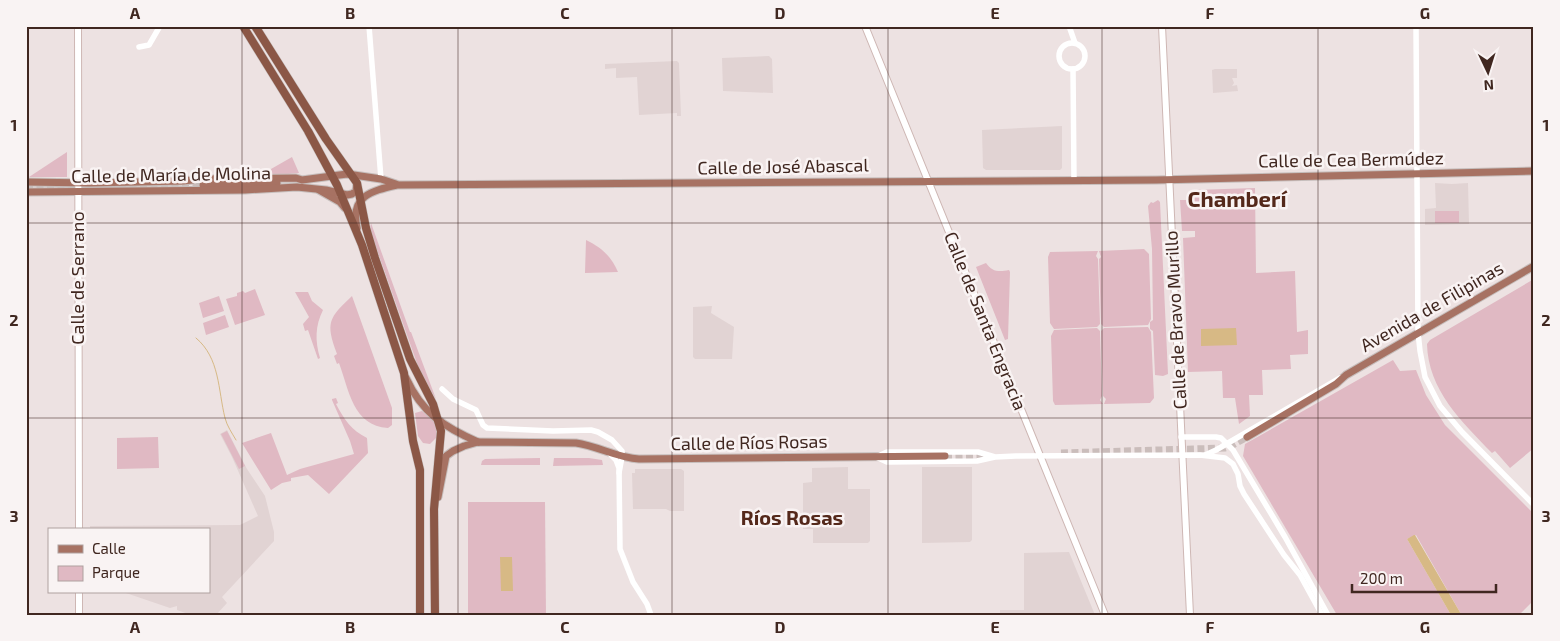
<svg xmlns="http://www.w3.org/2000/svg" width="1560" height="641" font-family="'Exo 2',sans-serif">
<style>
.built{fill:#e1d3d3}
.green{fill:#e0b9c3}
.water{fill:#d7b985}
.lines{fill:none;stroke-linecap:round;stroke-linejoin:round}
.stream{stroke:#d7b985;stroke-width:1}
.primary-tunnel{stroke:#cabdbb;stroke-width:7;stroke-dasharray:7 3.5;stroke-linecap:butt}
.secondary-casing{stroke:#ceb7b4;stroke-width:8}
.primary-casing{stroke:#c6bebc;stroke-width:9}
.trunk-casing{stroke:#c6bebc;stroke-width:9}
.tertiary{stroke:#fff;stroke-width:5.5}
.secondary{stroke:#fff;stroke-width:6}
.primary{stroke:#a77263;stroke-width:7}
.trunk{stroke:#8b5746;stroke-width:8}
.grid{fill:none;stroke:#402720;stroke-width:1;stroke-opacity:0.55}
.labels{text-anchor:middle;stroke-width:5;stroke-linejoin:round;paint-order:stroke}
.street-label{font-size:18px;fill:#402720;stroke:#f9f3f3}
.quarter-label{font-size:20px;font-weight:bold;fill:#54281a;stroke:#f9f3f3}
.district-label{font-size:22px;font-weight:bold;fill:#54281a;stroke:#f9f3f3}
.neatline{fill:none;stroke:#402720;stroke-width:2}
.grid-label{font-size:16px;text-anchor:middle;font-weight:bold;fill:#402720}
</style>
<rect width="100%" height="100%" fill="#ede2e2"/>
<g class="built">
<polygon points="769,56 772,59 773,93 723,91 722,58"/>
<polygon points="677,61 679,63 681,116 677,116 677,113 639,115 637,77 616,78 616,68 605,69 605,64"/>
<polygon points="1215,69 1237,69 1237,78 1232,78 1234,83 1232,86 1237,85 1238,91 1213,93 1212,70"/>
<polygon points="1062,126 1062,168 1060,170 986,170 983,168 982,130"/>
<polygon points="1435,183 1452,184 1468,183 1469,224 1425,225 1425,209 1436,208"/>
<polygon points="712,306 711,313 734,327 732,359 695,359 693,357 693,307"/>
<polygon points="227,430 247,469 265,496 274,532 274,541 222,597 227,603 216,615 191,615 177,610 177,606 170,608 123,592 209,592 209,530 90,530 90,526 240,525 258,516 232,457 220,434"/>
<polygon points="848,467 848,489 870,489 870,541 868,543 813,543 813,529 803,529 803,483 812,482 812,468"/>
<polygon points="922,467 972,467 972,540 970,542 922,543"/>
<polygon points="635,469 681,469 684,471 684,511 670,511 666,509 633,509 632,473 635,473"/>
<polygon points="1069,552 1095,615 1000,615 1000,610 1024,610 1024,553"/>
</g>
<g class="green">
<polygon points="67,152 67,177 29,177"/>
<polygon points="292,157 299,173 257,177"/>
<polygon points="1255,188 1256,273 1295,271 1297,332 1308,330 1308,354 1290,355 1291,369 1262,370 1263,395 1249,395 1250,416 1239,424 1235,398 1223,398 1222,371 1188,372 1183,238 1195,237 1195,231 1182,231 1180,200 1186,200 1194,192 1194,190"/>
<polygon points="1158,200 1160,202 1168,374 1163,376 1155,375 1153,331 1150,329 1150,322 1153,320 1152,249 1148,206 1151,202 1153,203"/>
<rect x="1435" y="211" width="24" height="12"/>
<polygon points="371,223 410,332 411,332 436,399 423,378 419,369 370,230"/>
<path d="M586,240C602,248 611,256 618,272L585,273Z"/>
<polygon points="1144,249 1149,254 1151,319 1148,325 1104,327 1101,324 1099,259 1101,257 1099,251"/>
<polygon points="1098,251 1096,256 1098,259 1100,324 1097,327 1054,329 1050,323 1048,257 1050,252"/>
<path d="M986,263C992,272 999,272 1009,270L1010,272L1008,339L1005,340L976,267Z"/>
<path d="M1534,279V448L1510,468L1495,451L1492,453C1462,422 1428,390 1427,344L1430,340Z"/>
<polygon points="255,289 265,315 235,325 226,299 237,296 237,293 243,291 245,293"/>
<path d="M295,292H308L312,301L323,310C315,326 315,341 320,358L318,359L308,330L305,331L303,324L309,317Z"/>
<polygon points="219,296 224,311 203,318 199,303"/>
<path d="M352,296L392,408V425L388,428C353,426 349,390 339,363L337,364L334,356L337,354C325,322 329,318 352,296Z"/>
<polygon points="225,315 229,327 206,335 203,323"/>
<polygon points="1148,327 1151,332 1154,398 1150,403 1104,404 1106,399 1103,396 1101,331 1104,328"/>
<polygon points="1097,328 1100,331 1102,396 1100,400 1103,404 1055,405 1053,401 1051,336 1054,330"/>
<polygon points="1393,360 1400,371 1416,370 1426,395 1445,425 1534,514 1534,600 1519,615 1457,615 1461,614 1416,535 1407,539 1451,615 1337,615 1243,456 1245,444"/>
<path d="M336,398L338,403L336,404C344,419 351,430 367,438L368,453L329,494L308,475L291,478V481L282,483L271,490L242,443L271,433L287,475L300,469L354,454L350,441L332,400V399Z"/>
<polygon points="422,411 436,423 437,437 430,444 423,443 418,436 415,413"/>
<polygon points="227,431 245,466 239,469 221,434"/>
<polygon points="158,437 159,468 117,469 117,438"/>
<polygon points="540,458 540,465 481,465 482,461 485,459"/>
<polygon points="554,458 589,458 602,460 603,465 553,466"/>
<polygon points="468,502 545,502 546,615 468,615"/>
</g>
<g class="water">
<polygon points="1236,328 1237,345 1201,346 1201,329"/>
<polygon points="1414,535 1415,535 1461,614 1451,615 1407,539"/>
<polygon points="500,557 512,557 513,591 501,591"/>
</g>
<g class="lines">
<path class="stream" d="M196,338C220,358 218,390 225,418C227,426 232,433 236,440"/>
<g class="primary-tunnel">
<polyline points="119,186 203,185"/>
<polyline points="26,187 83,186"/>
<polyline points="1061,453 1225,448 1233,445 1247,437"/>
<polyline points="945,456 987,455"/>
</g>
<g class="secondary-casing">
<g id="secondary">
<polyline points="78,26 79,530"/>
<polyline points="865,26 1105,615"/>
<polyline points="1162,26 1190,615"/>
<polyline points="79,592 79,615"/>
</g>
</g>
<g class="primary-casing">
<g id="primary">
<polyline points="26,182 90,183 183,181 201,179 296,178 302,180 347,174 381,179 396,184"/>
<polyline points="203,185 277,183"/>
<polyline points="319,190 340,202 345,208"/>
<polyline points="26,192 245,190 297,187 326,190 347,195 352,194 356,191 357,184"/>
<path d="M357,228C350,196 371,191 397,185L1156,180L1534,171"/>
<path d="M406,378C422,413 444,427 478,442"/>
<polyline points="1247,437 1336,384 1346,375 1534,266"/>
<path d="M438,497L446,456L453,451L464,446L478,442L576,443C598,446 617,458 639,459L945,456"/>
</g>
</g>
<g class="trunk-casing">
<g id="trunk">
<polyline points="243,26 308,131 337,185 362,245 404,373 413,441 420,470 420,615"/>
<polyline points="255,26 326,139 357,183 366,228 375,258 410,359 433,404 441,431 434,509 435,615"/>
</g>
</g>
<g class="tertiary">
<polyline points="369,26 381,179"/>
<polyline points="1069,26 1075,43"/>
<polyline points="1416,26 1418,332 1420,351 1425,377 1440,406 1462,432 1534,505"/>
<circle cx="1072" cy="56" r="13"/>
<polyline points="139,47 149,45 160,26"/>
<polyline points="1073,69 1074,181"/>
<polyline points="442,389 453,399 476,410 483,425 487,428 553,431 591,430 598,432 612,440 622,451 622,457 619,473"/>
<polyline points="1181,437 1216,437 1221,438 1233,450 1285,537 1328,615"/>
<polyline points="610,454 616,460 619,468 620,549 633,582 647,604 651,615"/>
<polyline points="1205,455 1216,450 1340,378"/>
<polyline points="995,457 978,452 887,452 876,457 887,462 977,461 995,457 1016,456 1200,455 1225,458 1233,464 1238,474 1240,486 1244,494 1284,555 1300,575 1322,615"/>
</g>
<use href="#secondary" class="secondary"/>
<use href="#primary" class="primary"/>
<use href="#trunk" class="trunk"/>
</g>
<path class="grid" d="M242,26V615M458,26V615M672,26V615M888,26V615M1102,26V615M1318,26V615M26,223H1534M26,418H1534"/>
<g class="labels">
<g class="street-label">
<text transform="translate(1351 160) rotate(-1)" y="6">Calle de Cea Bermúdez</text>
<text transform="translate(783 167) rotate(-1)" y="6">Calle de José Abascal</text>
<text transform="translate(171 175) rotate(-1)" y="6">Calle de María de Molina</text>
<text transform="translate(78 278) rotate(-90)" y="6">Calle de Serrano</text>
<text transform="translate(1432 307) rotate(-30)" y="6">Avenida de Filipinas</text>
<text transform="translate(1176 320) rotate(-93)" y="6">Calle de Bravo Murillo</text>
<text transform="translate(985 321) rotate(68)" y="6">Calle de Santa Engracia</text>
<text transform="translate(749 443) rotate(-1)" y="6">Calle de Ríos Rosas</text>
</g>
<g class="quarter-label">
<text x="792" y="525">Ríos Rosas</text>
</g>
<g class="district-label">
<text x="1237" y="207">Chamberí</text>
</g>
</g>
<rect width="1560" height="641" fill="none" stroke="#f9f3f3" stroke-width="55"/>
<rect x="48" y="528" width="162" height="65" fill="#f9f3f3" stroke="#afa19f"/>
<rect x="58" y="545" width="25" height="8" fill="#a77263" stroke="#afa19f"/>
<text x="92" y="554" font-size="15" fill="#402720">Calle</text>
<rect x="58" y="566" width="25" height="15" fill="#e0b9c3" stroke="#afa19f"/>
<text x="92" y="578" font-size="15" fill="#402720">Parque</text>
<g transform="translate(1488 72) rotate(176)" stroke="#f9f3f3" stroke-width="4" paint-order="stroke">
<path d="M0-4L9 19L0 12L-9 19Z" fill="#402720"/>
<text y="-8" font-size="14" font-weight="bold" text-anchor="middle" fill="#402720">N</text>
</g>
<path d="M1352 584v8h144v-8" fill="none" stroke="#402720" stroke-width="2.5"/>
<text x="1360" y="584" font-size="15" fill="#402720" stroke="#f9f3f3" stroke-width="4" paint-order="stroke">200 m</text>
<rect x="28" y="28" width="1504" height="586" class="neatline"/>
<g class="grid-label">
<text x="135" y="19">A</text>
<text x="350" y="19">B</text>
<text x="565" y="19">C</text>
<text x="780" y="19">D</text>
<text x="995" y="19">E</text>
<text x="1210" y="19">F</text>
<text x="1425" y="19">G</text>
<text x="14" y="131">1</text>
<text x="1546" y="131">1</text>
<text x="14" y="326">2</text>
<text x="1546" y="326">2</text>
<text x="14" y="522">3</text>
<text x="1546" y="522">3</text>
<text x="135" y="633">A</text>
<text x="350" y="633">B</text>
<text x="565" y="633">C</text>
<text x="780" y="633">D</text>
<text x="995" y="633">E</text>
<text x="1210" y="633">F</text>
<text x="1425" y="633">G</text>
</g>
</svg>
